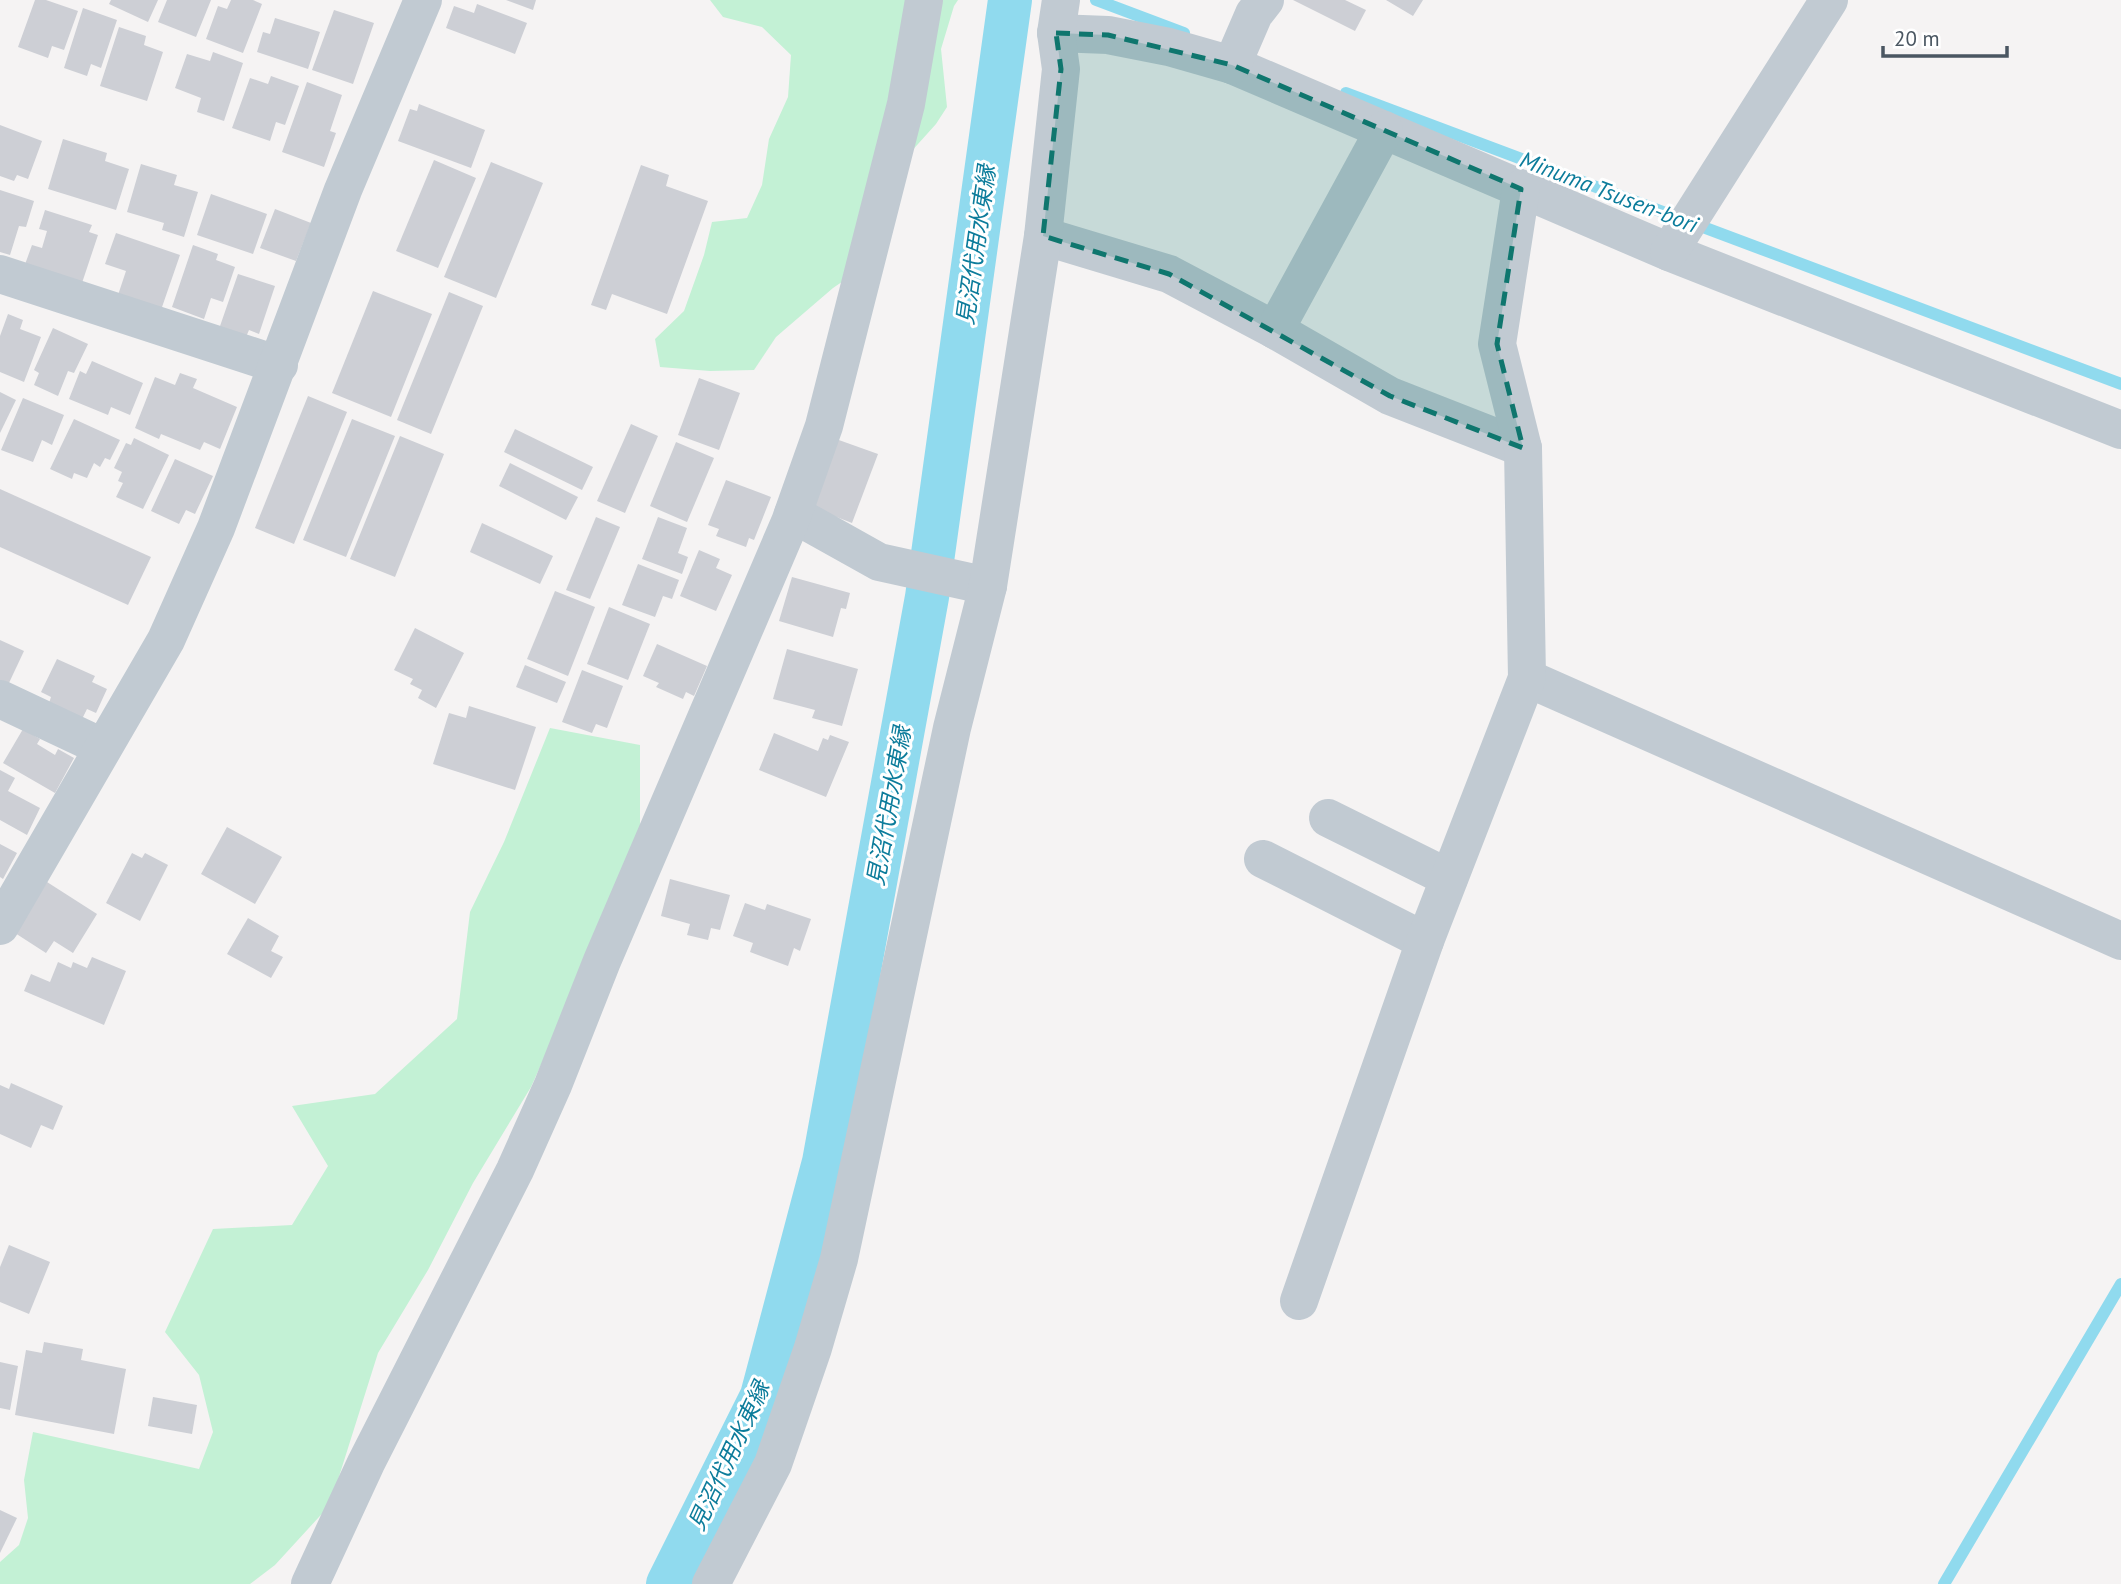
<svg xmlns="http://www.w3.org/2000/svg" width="2121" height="1584" font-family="'PT Sans','Noto Sans JP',sans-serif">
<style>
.green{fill:#c3f1d5}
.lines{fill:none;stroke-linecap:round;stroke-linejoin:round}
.stream{stroke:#90daee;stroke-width:12}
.canal{stroke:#90daee;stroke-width:44}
.building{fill:#cdcfd5}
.minor{stroke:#c1cad2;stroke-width:38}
.marked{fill:#0f766e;fill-opacity:0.2;stroke:#0f766e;stroke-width:5;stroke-dasharray:14 9;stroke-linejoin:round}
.labels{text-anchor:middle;stroke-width:6;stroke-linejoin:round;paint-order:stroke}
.water-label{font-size:23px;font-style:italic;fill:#0c7c9b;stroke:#fff}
</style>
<rect width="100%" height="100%" fill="#f5f3f3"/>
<g class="green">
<polygon points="710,0 958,0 954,6 941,49 947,107 936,124 900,164 883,254 833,288 776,337 754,370 710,371 660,367 655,339 684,311 704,255 712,222 747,218 762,185 769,139 788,97 791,55 762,27 723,17"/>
<polygon points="550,728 640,745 640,844 531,1087 473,1183 428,1270 378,1353 330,1505 275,1565 250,1584 0,1584 0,1562 19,1545 28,1518 24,1480 33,1432 199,1469 213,1432 199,1375 165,1332 213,1229 292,1225 328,1166 292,1106 375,1094 457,1019 470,912 504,842"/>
</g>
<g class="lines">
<g class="stream">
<polyline points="1096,0 1184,33"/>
<polyline points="1346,93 2121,384"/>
<polyline points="1944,1584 2121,1284"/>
</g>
<polyline class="canal" points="668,1584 762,1396 824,1162 927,597 1010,0"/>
</g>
<g class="building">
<polygon points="35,0 46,0 78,11 64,50 52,46 48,58 18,47"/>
<polygon points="111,0 158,0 148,22 109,4"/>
<polygon points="167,0 211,0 196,37 158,22"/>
<polygon points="231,0 253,0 262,4 243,53 206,39 218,6 227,9"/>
<polygon points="506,0 536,0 533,10"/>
<polygon points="1293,0 1345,0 1366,10 1355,31"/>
<polygon points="1386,0 1423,0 1413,16"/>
<polygon points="477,4 527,23 515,54 446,28 454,6 474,13"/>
<polygon points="83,8 117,20 101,68 91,64 87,76 64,68"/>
<polygon points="334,10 374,23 353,84 312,70"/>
<polygon points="275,18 320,32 308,69 257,52 263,32 270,34"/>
<polygon points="119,27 146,36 144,45 163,52 147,101 100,86"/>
<polygon points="213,52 243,63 224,121 197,112 201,98 175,88 187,54 210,61"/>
<polygon points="271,76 299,86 285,125 276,122 270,141 232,128 250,78 268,84"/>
<polygon points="307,82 342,95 330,131 336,133 324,167 282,152"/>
<polygon points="419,104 485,130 471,168 398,141 410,109 417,111"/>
<polygon points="0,125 42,141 28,179 17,175 14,181 0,176"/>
<polygon points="63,139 107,153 105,161 129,169 116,210 48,189"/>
<polygon points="434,160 476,178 438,268 396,251"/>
<polygon points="491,162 543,183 496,298 444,277"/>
<polygon points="141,164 177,175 174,185 198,192 184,237 162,230 164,223 127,212"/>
<polygon points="641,165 669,175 666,186 708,201 667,314 612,294 606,310 591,305"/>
<polygon points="0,190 34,201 26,227 19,226 10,255 0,252"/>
<polygon points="211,194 267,214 253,254 197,235"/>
<polygon points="275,209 311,223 296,261 260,248"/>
<polygon points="45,210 92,225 89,232 98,235 80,289 23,270 32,245 42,248 47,231 39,229"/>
<polygon points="116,233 180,255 161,310 118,295 126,271 105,264"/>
<polygon points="193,245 218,254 216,260 235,267 223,302 211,298 204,319 172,307"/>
<polygon points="238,274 275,286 259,334 249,330 246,337 219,329"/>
<polygon points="373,291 432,314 391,417 332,393"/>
<polygon points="449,292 483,306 431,434 397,420"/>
<polygon points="8,314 23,320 20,329 41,337 24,382 0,372 0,336"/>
<polygon points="53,328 88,344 74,373 68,371 58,396 34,385 39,373 34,370"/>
<polygon points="92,361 143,383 130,415 111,407 108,415 69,399 80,371 86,374"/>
<polygon points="180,373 197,379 193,388 237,407 220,449 204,442 200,450 161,434 159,439 135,428 155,377 175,385"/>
<polygon points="699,378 740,393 719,450 678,435"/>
<polygon points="0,392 16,400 0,433"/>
<polygon points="308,396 347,412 294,544 255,528"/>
<polygon points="23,398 64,415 52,445 42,440 33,462 1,450"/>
<polygon points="74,419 120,440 110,460 105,458 100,467 94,463 87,478 74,473 72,479 50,469"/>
<polygon points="352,419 395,436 346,557 303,540"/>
<polygon points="631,424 658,436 625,513 597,501"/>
<polygon points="515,429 593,467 582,490 504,452"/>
<polygon points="400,436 444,454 395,577 350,559"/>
<polygon points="134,438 169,455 143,509 116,497 123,483 118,481 122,472 114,468 126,443 131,445"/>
<polygon points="836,439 878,454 852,523 811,507"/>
<polygon points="676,442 714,458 687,522 650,506"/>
<polygon points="175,459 213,476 195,514 186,510 179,524 151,511"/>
<polygon points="510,463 578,497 566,520 499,486"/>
<polygon points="726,480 771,497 754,540 749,538 746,547 716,536 719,529 708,525"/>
<polygon points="0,489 151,557 128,605 0,547"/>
<polygon points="596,517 620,527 590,599 566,590"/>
<polygon points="658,517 687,528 678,553 688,557 682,574 642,559"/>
<polygon points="482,523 553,556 540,584 470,552"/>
<polygon points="699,550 720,559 716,568 732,575 716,611 680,596"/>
<polygon points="638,564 679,580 672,599 663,596 655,617 622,605"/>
<polygon points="792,577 850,593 846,609 841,608 833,637 779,621"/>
<polygon points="555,591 595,607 568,676 527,659"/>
<polygon points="609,607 650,624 628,680 587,664"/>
<polygon points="415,628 464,653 436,708 418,698 422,690 410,684 413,679 394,670"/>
<polygon points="0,640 24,651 8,685 0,681"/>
<polygon points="657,644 707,666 694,696 686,692 683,699 656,687 659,683 643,676"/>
<polygon points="787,649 858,669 842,726 812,718 815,710 773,699"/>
<polygon points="57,659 95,676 92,682 107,689 96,713 87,709 82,719 49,703 51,697 41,692"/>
<polygon points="525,665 566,682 557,703 516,687"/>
<polygon points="582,670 623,686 607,728 596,724 592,733 562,722"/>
<polygon points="469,706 536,727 515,790 433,764 449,713 466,718"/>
<polygon points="23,729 40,739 37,744 55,755 58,749 74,758 55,793 3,763"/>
<polygon points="774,733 818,751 823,738 828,740 830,735 849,742 826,797 759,770"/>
<polygon points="0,770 15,778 8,791 40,808 27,835 0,820"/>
<polygon points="227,827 282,857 255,904 201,874"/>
<polygon points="0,844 17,853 3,879 0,877"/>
<polygon points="132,853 142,858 145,853 168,865 140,921 106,903"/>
<polygon points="670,879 730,895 720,930 711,928 708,940 687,935 690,924 661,916"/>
<polygon points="47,882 97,914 73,953 54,941 46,953 15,933"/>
<polygon points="745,903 765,910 767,904 811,919 800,951 794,948 788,966 750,952 753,943 733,936"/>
<polygon points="248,918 279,936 271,951 283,957 271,978 227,954"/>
<polygon points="92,957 126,971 104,1025 24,991 31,974 50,982 58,962 71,968 73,962 87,968"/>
<polygon points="11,1083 63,1106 53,1130 41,1125 31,1148 0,1134 0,1085 9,1089"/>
<polygon points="9,1245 50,1262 29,1314 0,1302 0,1267"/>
<polygon points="44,1342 83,1349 81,1360 126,1369 114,1434 15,1415 26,1350 42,1353"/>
<polygon points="0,1362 18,1366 10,1410 0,1408"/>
<polygon points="153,1397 197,1405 192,1434 148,1426"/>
<polygon points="0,1510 17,1518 0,1553"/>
</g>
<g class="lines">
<g class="minor">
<polyline points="1056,33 1108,35 1169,47 1232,65 1669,252 2121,430"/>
<polyline points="1232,65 1254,14 1265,0"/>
<polyline points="1043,236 1169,274 1275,330 1390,396 1523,448"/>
<polyline points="1669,252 1829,0"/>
<polyline points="0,274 279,365"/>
<polyline points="1275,330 1384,130"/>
<polyline points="793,514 879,562 988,586"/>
<polyline points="1527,678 2121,941"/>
<polyline points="0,699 102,747"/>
<polyline points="1328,818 1449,878"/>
<polyline points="1263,859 1425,941"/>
<polyline points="0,926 166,640 216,528 343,190 423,0"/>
<polyline points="1299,1301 1425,941 1527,678 1523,448 1497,344 1521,189"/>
<polyline points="310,1584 366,1463 515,1170 553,1085 602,961 790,522 824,426 906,104 924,0"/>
<polyline points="711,1584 773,1464 813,1348 839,1259 952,728 988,586 1043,236 1061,69 1056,33 1061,0"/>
</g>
</g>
<path class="marked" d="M1056,33L1108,35L1232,65L1521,189L1497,344L1523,448L1390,396L1169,274L1043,236L1061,69Z"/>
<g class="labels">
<g class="water-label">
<text transform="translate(1609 192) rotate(21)" y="8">Minuma Tsusen-bori</text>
<text transform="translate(976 245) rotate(-82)" y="8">見沼代用水東縁</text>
<text transform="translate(889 806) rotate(-80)" y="8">見沼代用水東縁</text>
<text transform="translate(729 1456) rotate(-65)" y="8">見沼代用水東縁</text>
</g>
</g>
<path d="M1883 46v10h124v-10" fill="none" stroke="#4a5661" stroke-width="3.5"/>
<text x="1894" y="46" font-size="21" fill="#4a5661" stroke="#ffffff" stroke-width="5" paint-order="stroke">20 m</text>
</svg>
